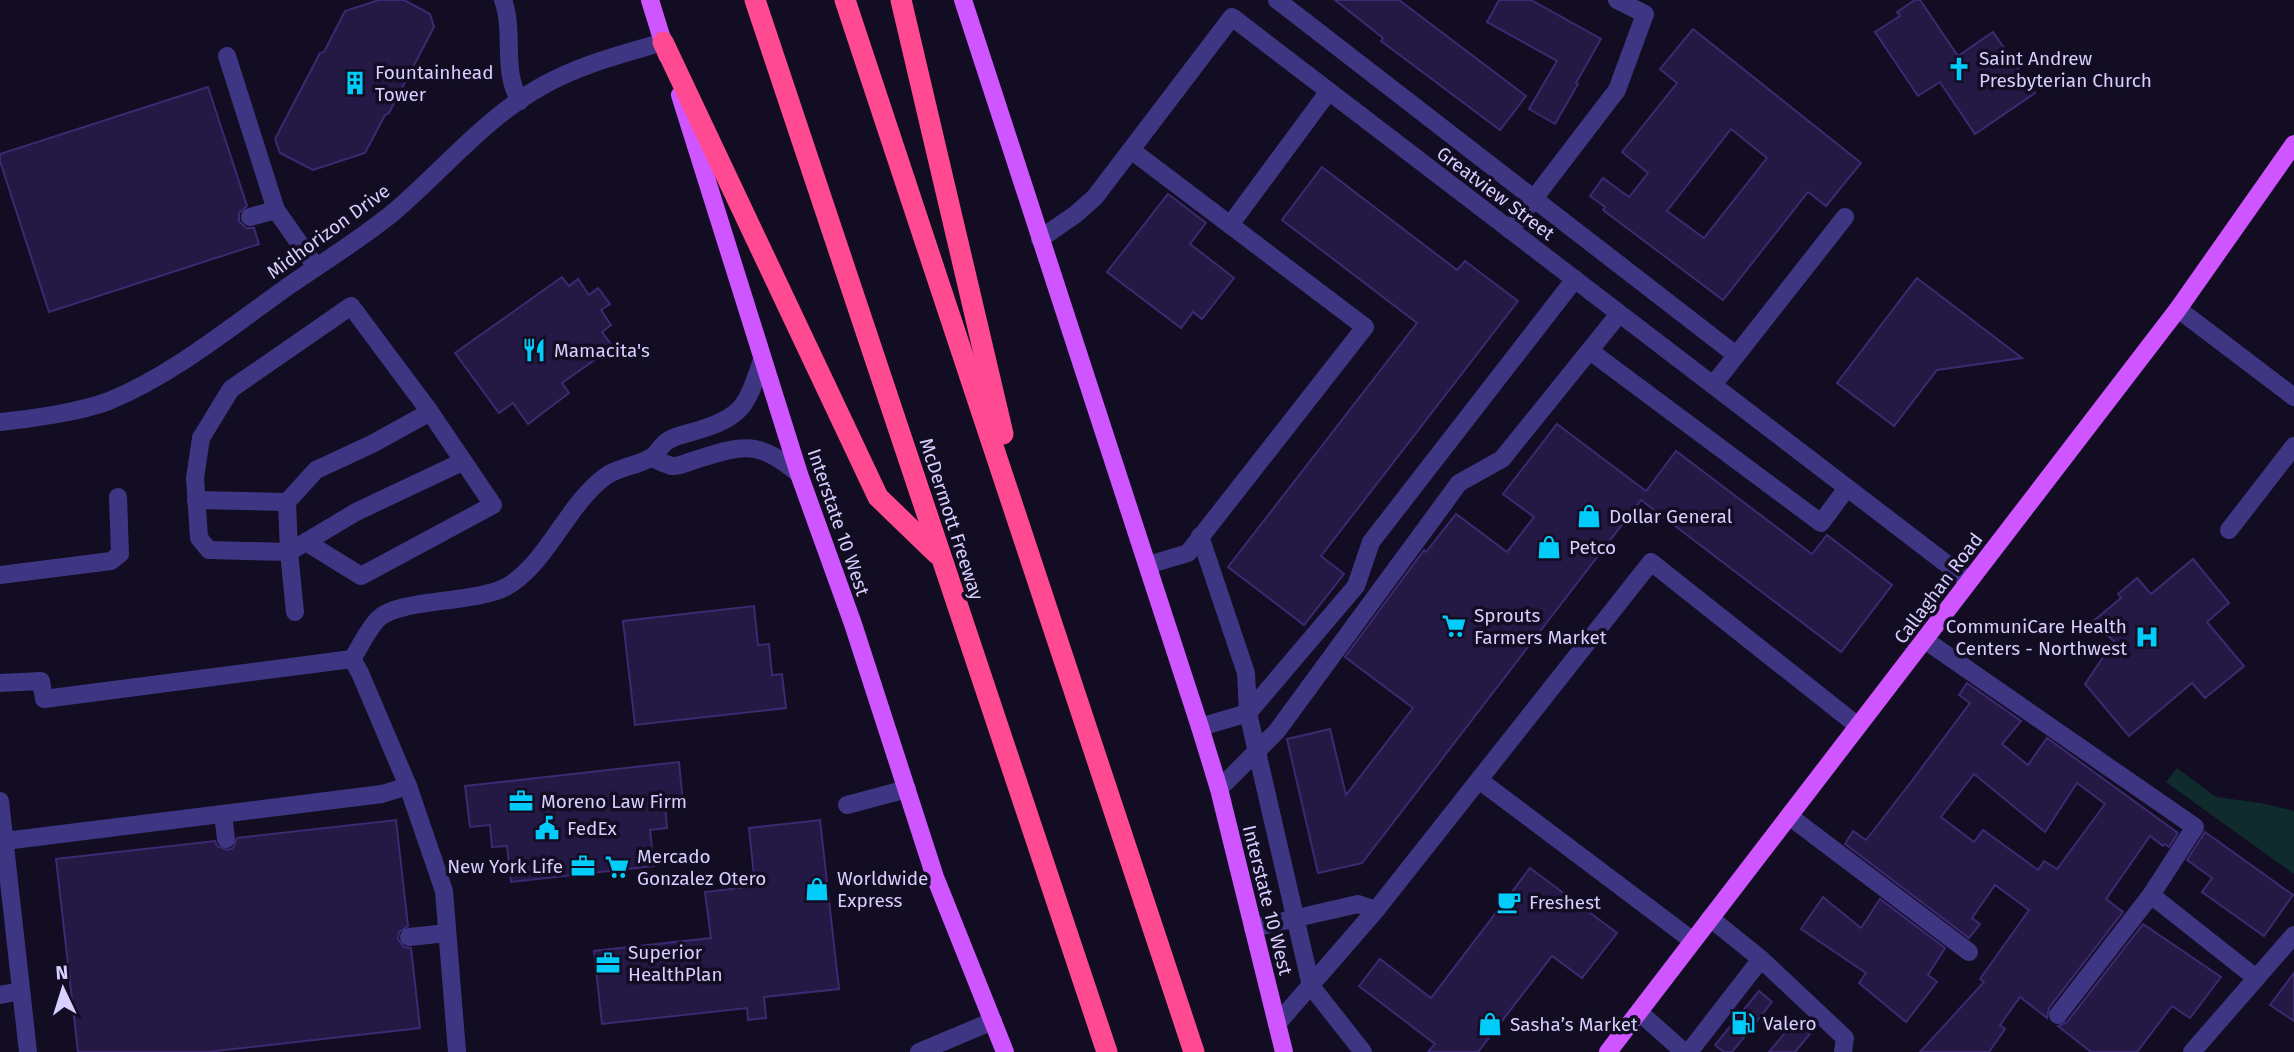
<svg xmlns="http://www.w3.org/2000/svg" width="2294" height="1052" font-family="'Fira Sans',sans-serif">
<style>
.green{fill:#0f2b2c}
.building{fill:#241844;stroke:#3d2971;stroke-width:2;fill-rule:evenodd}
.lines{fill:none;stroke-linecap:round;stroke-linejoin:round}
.minor{stroke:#3f3683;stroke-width:18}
.major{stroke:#ce55ff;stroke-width:18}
.highway{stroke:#ff4991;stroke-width:21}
.labels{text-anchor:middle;stroke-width:7;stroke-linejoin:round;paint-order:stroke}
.poi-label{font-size:19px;fill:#d8ceff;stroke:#120d22;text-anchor:start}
.street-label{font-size:19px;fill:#d8ceff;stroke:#120d22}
</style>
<rect width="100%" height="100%" fill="#120d22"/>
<polygon class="green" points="2177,768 2216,797 2261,803 2294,811 2294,874 2166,782"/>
<g class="building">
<polygon points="379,0 404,0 430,14 434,27 389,113 385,115 365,153 313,170 280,153 275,139 320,53 324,52 345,11"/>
<polygon points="1335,0 1399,0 1526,96 1500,130 1381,41 1383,38"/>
<polygon points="1499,0 1531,0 1601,39 1576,83 1578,84 1555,124 1529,109 1557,61 1487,22"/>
<polygon points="1915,0 1920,0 1958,56 1993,32 2035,93 1975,134 1940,82 1918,96 1875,32 1900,16 1897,12"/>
<path d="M1693,29L1861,163L1826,206L1808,192L1723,300L1603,210L1605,207L1590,196L1603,178L1629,197L1648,173L1622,152L1677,83L1660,69ZM1731,129L1767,158L1704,238L1667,211Z"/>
<polygon points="208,87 247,206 239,213 239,221 246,228 254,228 259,244 49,312 0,161 0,154"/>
<polygon points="1322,167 1457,270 1465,261 1518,301 1321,556 1344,574 1304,625 1228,567 1417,323 1282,220"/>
<polygon points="1168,194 1206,223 1190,244 1234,278 1202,319 1193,312 1181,328 1107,272"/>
<polygon points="562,277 569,286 578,279 589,295 598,288 610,304 601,310 611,325 602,332 613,347 562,383 569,393 528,424 513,403 499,413 455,353"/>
<polygon points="1917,278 2022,358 1937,370 1894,426 1837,383"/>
<polygon points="1557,424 1646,491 1676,451 1812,554 1827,535 1892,585 1841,652 1641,500 1362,863 1318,873 1287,739 1330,729 1346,795 1413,708 1345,657 1424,550 1426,552 1456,514 1507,552 1534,517 1503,494"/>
<polygon points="2193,559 2229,603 2207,622 2244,666 2205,698 2192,683 2129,736 2085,684 2114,641 2091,623 2121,598 2118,594 2137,578 2151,594"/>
<polygon points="754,606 758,645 769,644 772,675 782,674 786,708 635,725 623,621"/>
<path d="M1967,683L2021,721L2002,744L2028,765L2047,738L2178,833L2169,847L2165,844L2163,846L2150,836L2106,899L2123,912L2049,1008L2047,1018L2020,997L2000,1025L2005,1029L1989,1052H1920L1984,982L1980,979L2029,910L1995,885L1972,918L1980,924L1969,938L1845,844L1853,831L1866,840L1911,782L1970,703L1959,695ZM1974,774L2045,832L2077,783L2105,804L2057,869L2044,861L2038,870L1983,830L1974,842L1941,817Z"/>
<polygon points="679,762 683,803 665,805 667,828 650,830 654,866 511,882 507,846 492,847 490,825 470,827 465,786"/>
<polygon points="396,820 408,926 399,932 398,939 404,947 411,948 420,1028 207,1052 78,1052 56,859 215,841 217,846 227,850 233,848 237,838"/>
<polygon points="820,820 839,989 764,997 766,1018 748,1020 747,1008 602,1024 594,951 711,938 705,892 755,886 749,828"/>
<polygon points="2205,832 2293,895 2264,936 2202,892 2212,878 2187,860"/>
<polygon points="1530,868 1617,933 1582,978 1552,956 1478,1052 1428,1052 1435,1044 1359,986 1380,959 1431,998"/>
<polygon points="1823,897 1861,928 1880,899 1945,948 1928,975 1937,982 1906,1022 1859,983 1866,973 1801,929"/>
<polygon points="2143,924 2221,977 2190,1018 2172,1006 2137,1052 2091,1052 2058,1026 2067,1022"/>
<polygon points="2294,973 2294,1021 2270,1005"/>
<polygon points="1759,991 1772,1002 1732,1052 1724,1052 1715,1045"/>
<polygon points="1794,1022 1810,1034 1795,1052 1769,1052"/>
</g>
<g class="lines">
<g class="minor">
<path d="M503,0C515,32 501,70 520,101"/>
<polyline points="1277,0 1736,355"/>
<polyline points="227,56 276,210 316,267"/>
<polyline points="1131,150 1365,327 1188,553 1148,565"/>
<polyline points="250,217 276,210"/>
<polyline points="1230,225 1329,91"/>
<polyline points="1510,230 1617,90 1645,14 1617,0"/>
<polyline points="1040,239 1076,214 1095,197 1232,17 1969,581"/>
<polyline points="2178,309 2294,397"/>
<polyline points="1590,351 1821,523 1847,488"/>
<polyline points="1713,385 1845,217"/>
<path d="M0,422C31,419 80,412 109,401C172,375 227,330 283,290C320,264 360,240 395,211C444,169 487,116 544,85C581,64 623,54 663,42"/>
<path d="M651,458C657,460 665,464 672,466C679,467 690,461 698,459C746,444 758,441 799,474"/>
<polyline points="196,500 287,502"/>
<polyline points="2229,530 2294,446"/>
<polyline points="1200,536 1246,673 1248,713 1311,986 1363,1052"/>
<polyline points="306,542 361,576 493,505 430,412 351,306 231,389 201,438 195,478 199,538 209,550 289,552 356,512 462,462"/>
<polyline points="0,575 111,561 120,554 118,497"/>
<polyline points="295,612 289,552 287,502 316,470 372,444 430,412"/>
<polyline points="1925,640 2195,827 2151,895"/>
<path d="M352,659C360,647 368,629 378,619C399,598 474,604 506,587C547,564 567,504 606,476C619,467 637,466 650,458C658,454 661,444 669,440C677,435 690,433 699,430C745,416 747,403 762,360"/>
<polyline points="352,659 360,673 408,786 444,891 457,1052"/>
<polyline points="0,683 41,681 44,699 352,659"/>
<polyline points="1200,727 1248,713 1356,586 1371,542 1575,279"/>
<polyline points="1479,780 1693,941"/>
<polyline points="1219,789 1277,731 1459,483 1502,459 1619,314"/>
<polyline points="0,801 28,1052"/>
<polyline points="847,805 907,789"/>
<polyline points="223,814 226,839"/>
<polyline points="1789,816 1969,952"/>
<polyline points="5,841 382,794 408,786"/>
<polyline points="1710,918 1761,959 1845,1038 1843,1052"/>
<polyline points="1253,928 1358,904 1376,910"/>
<polyline points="409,937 447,933"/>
<polyline points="0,995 21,991"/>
<polyline points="1639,1012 1684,1052"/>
<polyline points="2058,1015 2151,895 2256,978"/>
<polyline points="1277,1024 1376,910 1651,562 1858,726"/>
<polyline points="919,1052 993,1021"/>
<polyline points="1689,1052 1761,959"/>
<polyline points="2192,1052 2294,935"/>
</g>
<g class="major">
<polyline points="650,0 667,55"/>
<polyline points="963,0 1200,727 1219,789 1284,1052"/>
<polyline points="680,95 799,474 853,624 935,877 1005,1052"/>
<polyline points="1608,1052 2178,309 2294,144"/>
</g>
<g class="highway">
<path d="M755,0C873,351 989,702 1107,1052"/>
<polyline points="845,0 1194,1052"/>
<polyline points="901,0 1003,434"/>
<polyline points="663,42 878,497 937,554"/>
</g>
</g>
<defs>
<g id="church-bare" transform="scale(1.89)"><path d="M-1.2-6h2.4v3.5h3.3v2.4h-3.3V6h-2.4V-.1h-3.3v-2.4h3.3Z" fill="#00cbf9" stroke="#120d22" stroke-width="2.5" paint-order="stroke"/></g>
<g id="building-bare" transform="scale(1.89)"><path d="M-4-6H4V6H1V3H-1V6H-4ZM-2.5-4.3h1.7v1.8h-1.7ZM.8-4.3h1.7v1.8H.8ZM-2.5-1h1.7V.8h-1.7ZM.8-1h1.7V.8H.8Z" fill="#00cbf9" stroke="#120d22" stroke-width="2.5" paint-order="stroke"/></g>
<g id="restaurant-bare" transform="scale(1.89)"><path d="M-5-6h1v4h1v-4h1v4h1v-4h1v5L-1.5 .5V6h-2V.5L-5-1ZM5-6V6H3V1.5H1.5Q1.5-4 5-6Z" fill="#00cbf9" stroke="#120d22" stroke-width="2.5" paint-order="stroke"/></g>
<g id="shop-bare" transform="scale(1.89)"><path d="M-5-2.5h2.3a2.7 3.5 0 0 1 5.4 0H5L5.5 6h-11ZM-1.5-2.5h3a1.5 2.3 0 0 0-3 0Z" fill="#00cbf9" stroke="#120d22" stroke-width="2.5" paint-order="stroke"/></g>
<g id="supermarket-bare" transform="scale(1.89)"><path d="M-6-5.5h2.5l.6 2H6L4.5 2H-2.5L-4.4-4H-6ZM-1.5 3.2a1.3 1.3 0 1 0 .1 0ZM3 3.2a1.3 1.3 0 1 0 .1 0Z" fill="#00cbf9" stroke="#120d22" stroke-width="2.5" paint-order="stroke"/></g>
<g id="hospital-bare" transform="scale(1.89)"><path d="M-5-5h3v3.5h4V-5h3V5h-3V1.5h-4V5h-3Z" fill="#00cbf9" stroke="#120d22" stroke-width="2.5" paint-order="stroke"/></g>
<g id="office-bare" transform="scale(1.89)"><path d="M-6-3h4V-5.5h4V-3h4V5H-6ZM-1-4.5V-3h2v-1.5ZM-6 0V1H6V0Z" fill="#00cbf9" stroke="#120d22" stroke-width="2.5" paint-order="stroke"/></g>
<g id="civic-bare" transform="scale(1.89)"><path d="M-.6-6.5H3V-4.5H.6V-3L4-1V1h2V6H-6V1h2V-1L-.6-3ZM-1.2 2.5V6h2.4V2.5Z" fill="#00cbf9" stroke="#120d22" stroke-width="2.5" paint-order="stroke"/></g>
<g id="cafe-bare" transform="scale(1.89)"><path d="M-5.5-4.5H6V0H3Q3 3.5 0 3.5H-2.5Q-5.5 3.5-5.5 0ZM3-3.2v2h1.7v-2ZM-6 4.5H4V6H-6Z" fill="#00cbf9" stroke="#120d22" stroke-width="2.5" paint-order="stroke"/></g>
<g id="fuel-bare" transform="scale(1.89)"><path d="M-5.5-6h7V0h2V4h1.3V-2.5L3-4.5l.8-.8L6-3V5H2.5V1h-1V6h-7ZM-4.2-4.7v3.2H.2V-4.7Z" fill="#00cbf9" stroke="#120d22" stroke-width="2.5" paint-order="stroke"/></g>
</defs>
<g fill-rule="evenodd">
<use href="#church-bare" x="1959" y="69"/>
<use href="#building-bare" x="355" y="83"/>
<use href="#restaurant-bare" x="534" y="350"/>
<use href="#shop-bare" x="1589" y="516"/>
<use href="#shop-bare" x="1549" y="547"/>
<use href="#supermarket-bare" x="1454" y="626"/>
<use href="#hospital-bare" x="2147" y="637"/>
<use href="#office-bare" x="521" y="801"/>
<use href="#civic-bare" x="547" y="828"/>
<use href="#office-bare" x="583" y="866"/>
<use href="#supermarket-bare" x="617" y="867"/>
<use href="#shop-bare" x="817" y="889"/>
<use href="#cafe-bare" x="1509" y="902"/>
<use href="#office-bare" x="608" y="963"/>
<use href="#fuel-bare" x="1743" y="1023"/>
<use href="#shop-bare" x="1490" y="1024"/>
</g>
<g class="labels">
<g class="poi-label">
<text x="1979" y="65">Saint Andrew<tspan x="1979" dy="22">Presbyterian Church</tspan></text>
<text x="375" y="79">Fountainhead<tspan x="375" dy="22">Tower</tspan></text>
<text x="554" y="357">Mamacita's</text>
<text x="1609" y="523">Dollar General</text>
<text x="1569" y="554">Petco</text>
<text x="1474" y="622">Sprouts<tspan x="1474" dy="22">Farmers Market</tspan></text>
<text x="2127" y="633" text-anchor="end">CommuniCare Health<tspan x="2127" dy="22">Centers - Northwest</tspan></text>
<text x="541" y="808">Moreno Law Firm</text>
<text x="567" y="835">FedEx</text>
<text x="637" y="863">Mercado<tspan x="637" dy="22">Gonzalez Otero</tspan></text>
<text x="563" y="873" text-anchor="end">New York Life</text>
<text x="837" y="885">Worldwide<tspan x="837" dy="22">Express</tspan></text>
<text x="1529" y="909">Freshest</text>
<text x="628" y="959">Superior<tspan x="628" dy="22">HealthPlan</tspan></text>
<text x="1763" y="1030">Valero</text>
<text x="1510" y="1031">Sasha’s Market</text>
</g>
<g class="street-label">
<text transform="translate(1496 193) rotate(37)" y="7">Greatview Street</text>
<text transform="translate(328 231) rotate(-36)" y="7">Midhorizon Drive</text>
<text transform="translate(952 519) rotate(72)" y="7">McDermott Freeway</text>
<text transform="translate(839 522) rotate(71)" y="7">Interstate 10 West</text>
<text transform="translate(1938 588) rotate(-53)" y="7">Callaghan Road</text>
<text transform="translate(1268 900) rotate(76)" y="7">Interstate 10 West</text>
</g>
</g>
<g transform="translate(63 989) rotate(356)" stroke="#120d22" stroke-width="5" paint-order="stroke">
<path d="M0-5L12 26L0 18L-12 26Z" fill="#d8ceff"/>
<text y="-10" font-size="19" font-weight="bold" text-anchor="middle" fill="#d8ceff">N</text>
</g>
</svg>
